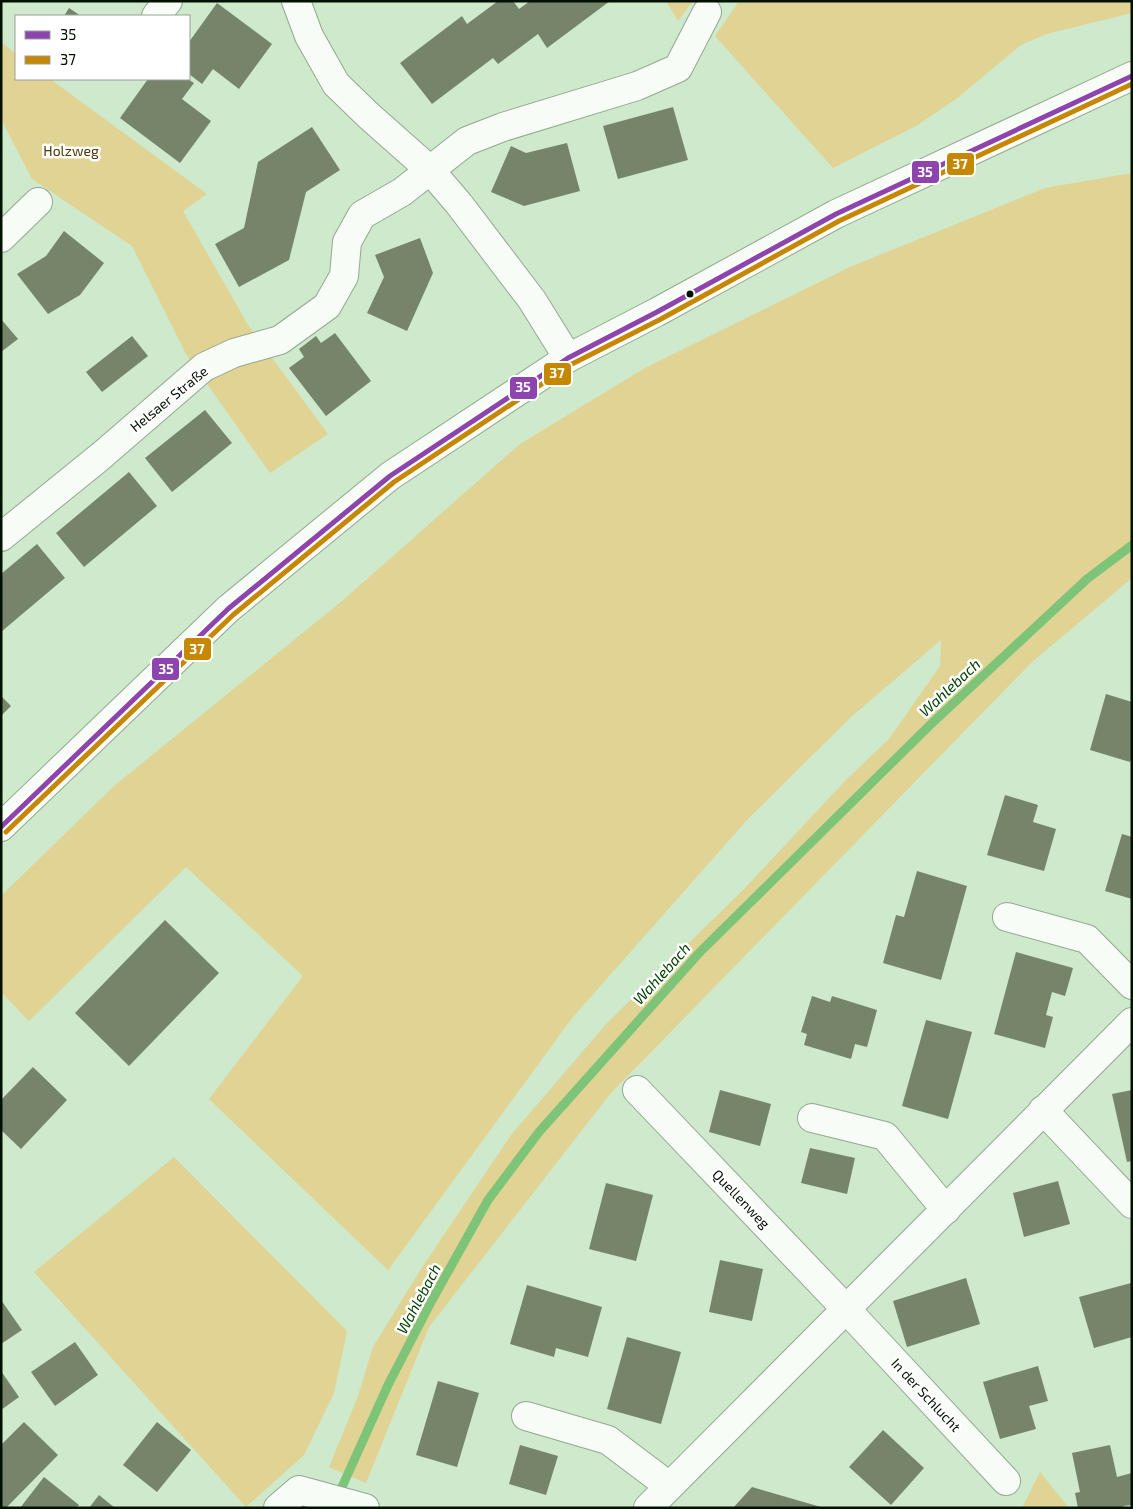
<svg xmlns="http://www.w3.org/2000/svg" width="1133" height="1509" font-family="'Exo 2',sans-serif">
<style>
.green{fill:#e0d393}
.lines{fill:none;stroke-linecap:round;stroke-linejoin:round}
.stream{stroke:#7dc378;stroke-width:9}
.building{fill:#76856a}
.street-casing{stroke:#93a890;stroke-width:30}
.secondary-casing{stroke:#93a890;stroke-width:30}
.street{stroke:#f8fcf7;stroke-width:28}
.secondary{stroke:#f8fcf7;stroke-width:28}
.bus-1-casing{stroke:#fff;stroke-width:9}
.bus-2-casing{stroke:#fff;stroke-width:9}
.bus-1{stroke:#8e44ad;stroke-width:5}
.bus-2{stroke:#c68800;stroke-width:5}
.bus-dot{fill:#011101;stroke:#fff;stroke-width:2}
.labels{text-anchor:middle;stroke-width:5;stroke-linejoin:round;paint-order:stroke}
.park-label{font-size:14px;fill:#4e3700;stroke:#fff}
.street-label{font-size:14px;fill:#011101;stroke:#fff}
.water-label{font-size:15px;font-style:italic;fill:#004100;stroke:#fff}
.line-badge{stroke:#fff;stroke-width:2}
.badge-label{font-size:14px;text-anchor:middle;font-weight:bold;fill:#fff}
</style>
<rect width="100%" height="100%" fill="#cee9cb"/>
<g class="green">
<polygon points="666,1 693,1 678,21"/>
<polygon points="739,1 1132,1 1132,13 1046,34 1021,45 956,99 916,126 833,168 715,36"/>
<polygon points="1,42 16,54 16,79 50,79 207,194 183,211 248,325 328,434 270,473 186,354 132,246 32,179 1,119"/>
<polygon points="1132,173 1132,578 1032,662 610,1094 429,1327 366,1483 329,1467 357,1399 373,1347 421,1269 511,1135 607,1023 744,889 845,781 889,739 940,666 941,640 851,717 747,820 572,1018 388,1270 209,1099 303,976 186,867 29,1021 1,992 1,896 114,786 342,601 520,444 645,368 850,267 1045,188"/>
<polygon points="174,1157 347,1331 334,1393 304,1455 246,1507 34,1272"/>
<polygon points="1040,1472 1069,1508 1022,1508"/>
</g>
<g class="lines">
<polyline class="stream" points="337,1498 388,1385 431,1302 488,1200 539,1132 700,952 930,725 1087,579 1132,545"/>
</g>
<g class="building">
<polygon points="498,1 513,1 519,9 530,1 610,1 547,48 538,34 498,64 493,58 432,104 400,63 462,16 467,24"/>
<polygon points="217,3 272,44 239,89 213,69 202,84 189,74 189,42"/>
<polygon points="69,8 81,16 64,16"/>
<polygon points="148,79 188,79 194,83 182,99 211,121 180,163 120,118"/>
<polygon points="673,107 688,160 618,179 603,126"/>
<polygon points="312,127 340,170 306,192 289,260 239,287 215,244 244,228 258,162"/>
<polygon points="567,143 580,191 524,206 491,192 511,146 526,153"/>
<polygon points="64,231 104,263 80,295 48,314 17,274 46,256"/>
<polygon points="420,238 433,273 407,331 367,313 384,277 375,255"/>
<polygon points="1,319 18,339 1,352"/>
<polygon points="335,333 371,381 326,416 289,368 304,357 299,349 316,336 321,343"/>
<polygon points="132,336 148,356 102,392 86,372"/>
<polygon points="205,410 232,443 172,492 145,458"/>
<polygon points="129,472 157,506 84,567 56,533"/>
<polygon points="37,544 65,578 1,632 1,574"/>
<polygon points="1106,694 1132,702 1132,756 1130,762 1090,750"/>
<polygon points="1,696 11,706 1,716"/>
<polygon points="1005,795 1038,805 1033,822 1056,829 1044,871 987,855"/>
<polygon points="1122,834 1132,837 1132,899 1105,891"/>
<polygon points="917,871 967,886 941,980 883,963 896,915 904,917"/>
<polygon points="165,920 219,973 129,1066 75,1013"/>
<polygon points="1016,952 1073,968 1065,996 1052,992 1046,1015 1053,1017 1045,1048 994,1034"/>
<polygon points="812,996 830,1002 832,996 877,1010 867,1047 855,1044 851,1059 804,1045 807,1034 801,1032"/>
<polygon points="926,1020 972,1032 948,1119 902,1106"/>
<polygon points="33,1067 67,1100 21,1149 1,1130 1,1100"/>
<polygon points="720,1090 771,1104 760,1146 709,1132"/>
<polygon points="1132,1090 1132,1161 1127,1162 1112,1094"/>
<polygon points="810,1148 855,1158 847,1194 801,1183"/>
<polygon points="1058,1181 1070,1224 1024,1237 1013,1193"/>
<polygon points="606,1183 653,1195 636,1261 589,1249"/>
<polygon points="720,1260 763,1269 752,1321 709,1312"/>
<polygon points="966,1278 980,1324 907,1347 893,1301"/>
<polygon points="1131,1283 1132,1337 1094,1348 1079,1297"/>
<polygon points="527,1285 602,1307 588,1357 556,1348 554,1357 510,1344"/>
<polygon points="1,1300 22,1330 1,1344"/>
<polygon points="627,1337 681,1352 661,1424 607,1409"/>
<polygon points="75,1342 98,1375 55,1406 31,1372"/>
<polygon points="1038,1366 1048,1401 1029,1406 1036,1429 1000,1439 983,1382"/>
<polygon points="1,1371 19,1397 1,1410"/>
<polygon points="438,1381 479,1393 457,1467 416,1455"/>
<polygon points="24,1422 58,1455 6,1508 1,1508 1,1445"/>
<polygon points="157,1422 191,1450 157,1492 123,1465"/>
<polygon points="883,1430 924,1468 891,1505 849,1467"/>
<polygon points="520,1445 558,1456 546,1495 509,1484"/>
<polygon points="1110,1445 1117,1477 1132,1473 1132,1505 1123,1506 1124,1508 1078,1508 1075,1493 1080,1492 1072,1453"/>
<polygon points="44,1477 79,1505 76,1508 20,1508"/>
<polygon points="752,1487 821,1507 821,1508 733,1508"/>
<polygon points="99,1495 115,1508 89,1508"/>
</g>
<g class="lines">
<g class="street-casing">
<g id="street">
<polyline points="296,1 309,36 336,84 368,115 430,170 459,204 532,300 568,358"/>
<polyline points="156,16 168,1"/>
<polyline points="1,238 38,202"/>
<polyline points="1,537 101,456 204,367 234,353 280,340 327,306 344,276 347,242 362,215 402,192 467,141 503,127 637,86 678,68 707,12"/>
<polyline points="1007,917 1087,939 1132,985"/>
<polyline points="637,1090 846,1309 1006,1481"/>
<polyline points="1043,1110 1132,1204"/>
<polyline points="812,1118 885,1136 946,1210"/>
<polyline points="526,1416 608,1440 669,1486"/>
<polyline points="278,1508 299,1490 365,1508"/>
<polyline points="648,1508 1132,1022"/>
</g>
</g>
<g class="secondary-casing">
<polyline id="secondary" points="1,827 228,609 390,476 568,358 657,312 836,214 1132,76"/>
</g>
<use href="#street" class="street"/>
<use href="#secondary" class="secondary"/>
<g class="bus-1-casing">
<polyline id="bus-1" points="1,827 228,609 390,476 568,358 657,312 836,214 1132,76"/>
</g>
<g class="bus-2-casing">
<polyline id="bus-2" points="6,832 233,615 394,482 572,364 661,319 839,221 1132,84"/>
</g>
<use href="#bus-1" class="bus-1"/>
<use href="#bus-2" class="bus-2"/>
</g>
<circle class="bus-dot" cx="690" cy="294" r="4.5"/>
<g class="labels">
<g class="park-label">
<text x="71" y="156">Holzweg</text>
</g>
<g class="street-label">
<text transform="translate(169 399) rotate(-39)" y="5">Helsaer Straße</text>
<text transform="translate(741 1199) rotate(46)" y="5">Quellenweg</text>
<text transform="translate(926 1395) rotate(47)" y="5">In der Schlucht</text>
</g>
<g class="water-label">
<text transform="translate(950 688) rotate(-43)" y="5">Wahlebach</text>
<text transform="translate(662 974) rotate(-48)" y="5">Wahlebach</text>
<text transform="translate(419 1299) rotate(-62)" y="5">Wahlebach</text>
</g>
</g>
<g class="line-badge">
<rect x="946" y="152" width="29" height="24" rx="5" fill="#c68800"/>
<rect x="911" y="160" width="29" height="24" rx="5" fill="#8e44ad"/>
<rect x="543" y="362" width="29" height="24" rx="5" fill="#c68800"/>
<rect x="509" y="376" width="29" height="24" rx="5" fill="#8e44ad"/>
<rect x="183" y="637" width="29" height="24" rx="5" fill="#c68800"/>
<rect x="151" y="657" width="29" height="24" rx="5" fill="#8e44ad"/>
</g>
<g class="badge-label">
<text x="960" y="169">37</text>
<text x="925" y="177">35</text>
<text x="557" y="378">37</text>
<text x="523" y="392">35</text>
<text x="197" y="654">37</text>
<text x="166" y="674">35</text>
</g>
<rect width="1133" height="1509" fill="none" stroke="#011101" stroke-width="5"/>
<rect x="15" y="15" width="175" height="65" fill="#ffffff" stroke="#99a099"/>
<rect x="25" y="31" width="25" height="8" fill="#8e44ad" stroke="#99a099"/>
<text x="60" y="40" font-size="15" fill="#011101">35</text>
<rect x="25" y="56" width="25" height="8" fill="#c68800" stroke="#99a099"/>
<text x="60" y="65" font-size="15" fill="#011101">37</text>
</svg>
